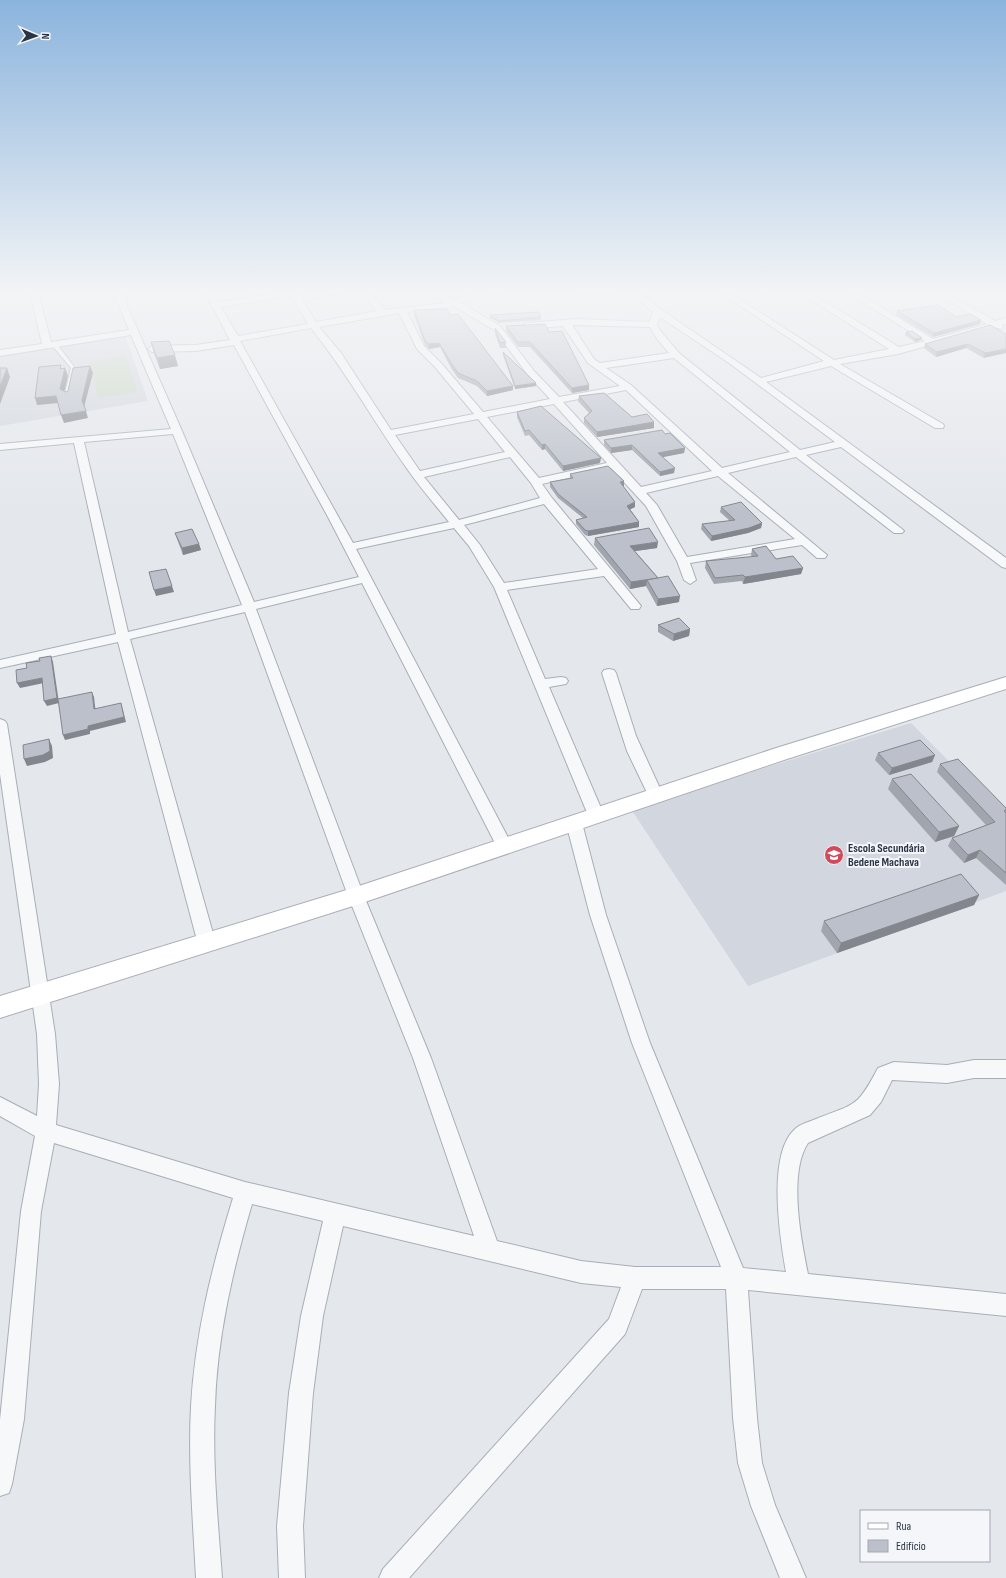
<svg xmlns="http://www.w3.org/2000/svg" width="1006" height="1578" font-family="'Sofia Sans Condensed',sans-serif">
<style>
.built{fill:#d2d6de}
.green{fill:#c9d6c5}
.lines{fill:none;stroke-linecap:round;stroke-linejoin:round}
.lane-casing{stroke:#a9aeb7;stroke-width:2}
.street-casing{stroke:#a9aeb7;stroke-width:2}
.secondary-casing{stroke:#a9aeb7;stroke-width:2}
.lane{fill:#f7f8fa;fill-rule:evenodd}
.street{fill:#f7f8fa;fill-rule:evenodd}
.secondary{fill:#fff;fill-rule:evenodd}
.wall{fill:#a1a5ae}
.shaded-wall{fill:#83868d}
.building{fill:#bbc0ca;stroke:#83868d}
.labels{text-anchor:middle;stroke-width:4;stroke-linejoin:round;paint-order:stroke}
.poi-label{font-size:12px;font-weight:bold;fill:#2b3445;stroke:#f4f6f9;text-anchor:start}
</style>
<rect width="100%" height="100%" fill="#e4e7ec"/>
<g class="built">
<polygon points="125,335 148,401 0,426 0,354"/>
<polygon points="911,723 1006,819 1006,891 748,986 631,809"/>
</g>
<polygon class="green" points="126,356 137,392 98,398 89,362"/>
<g class="lines">
<g class="lane-casing">
<polygon id="lane" points="52,343 56,343 75,368 69,398 64,397 71,368 52,345"/>
</g>
<g class="street-casing">
<g id="street">
<path d="M30,292H38L51,342L129,330L113,292H121L182,431L254,602L359,577L328,517L234,345L196,351L152,352L148,349L152,346L196,345L230,340L205,292H213L219,302L285,292H297L299,295L321,292H341L337,294L302,300L316,322L377,311L362,292H370L385,310L444,303L433,292H442L454,301L471,294L500,292L496,294L473,298L461,303L500,326L534,371L559,397L620,386L588,363L563,326L526,329L522,326L526,323L576,319L649,322L653,312L630,292H639L660,309L761,378L824,361L719,292H728L834,360L889,349L799,292H809L899,347L925,341L846,292H856L933,339L987,324L935,292H945L995,321L1006,318V324L1002,325L1003,327L1002,329L993,327L898,354L840,364L943,424L944,426L943,428H935L831,366L766,382L1006,558V568L1002,567L841,447L806,455L902,529L904,531L902,533H894L796,457L728,473L827,555L825,558H817L802,545L690,563L696,580L690,584L684,580L677,561L646,506L611,468L542,484L552,498L641,606L639,609H631L604,576L507,590L545,679L561,677L566,678L568,681L566,684L549,687L604,815L601,819L596,821L591,819L588,815L494,587L469,546L454,528L356,549L512,845L510,849L504,851L498,849L362,583L256,609L364,896L431,1058L497,1241L581,1261L635,1267H721L632,1043L590,915L566,823L569,819L574,817L579,819L582,823L606,915L650,1043L743,1268L786,1272C780,1238 767,1156 794,1130C799,1124 809,1122 816,1119C856,1103 857,1108 878,1068L894,1062L947,1065L974,1060H1006V1078H974L947,1083L892,1080L881,1102L870,1115L808,1143C788,1173 801,1240 808,1274L1006,1294V1316L748,1290L757,1418L762,1463L775,1505L806,1578H780L751,1506L738,1463L733,1418L726,1289H642L625,1334L409,1578H379L383,1569L609,1319L621,1287L581,1283L343,1226L323,1316L313,1393L303,1526L305,1578H279L277,1526L289,1393L301,1316L323,1221L252,1204C233,1269 217,1337 215,1406C212,1463 218,1521 222,1578H196C193,1521 188,1463 191,1406C195,1335 212,1266 233,1198L54,1143L41,1211L24,1419L12,1484L9,1493L0,1496V1420L21,1211L35,1136L0,1116V1097L37,1116L39,1084L37,1034L0,774V719L5,721L7,724L55,1034L59,1084L56,1125L245,1182L474,1236L413,1058L348,896L245,612L130,639L216,944L213,949L207,951L201,949L198,944L118,642L0,668V660L116,634L74,443L0,450V444L171,429L131,335L0,356V350L42,344ZM291,296L308,324L238,336L221,307ZM454,306L494,330L528,375L550,399L483,412L441,363L424,346L407,312ZM399,313L417,349L435,367L474,414L391,430L341,353L319,327ZM660,317L729,363L835,442L800,450L679,353L659,329L657,325ZM572,325L650,327L657,339L669,353L600,363L594,359ZM311,328C349,375 377,428 413,477C424,492 437,507 449,522L353,543L240,341ZM674,358L790,452L722,468L631,385L606,368ZM626,390L712,471L641,487L563,402ZM554,404L607,463L539,478L487,417ZM478,419L505,452L420,471L395,435ZM173,434L242,605L128,632L84,442ZM510,457L531,483L540,498L459,520L424,477ZM718,476L795,539L687,557L657,505L646,493ZM544,504L598,569L504,583L480,545L464,525Z"/>
<polygon points="578,292 620,292 616,294 582,294"/>
<polygon points="609,669 614,670 616,673 636,736 663,795 660,799 655,800 650,799 627,751 602,673 604,670"/>
</g>
</g>
<g class="secondary-casing">
<polygon id="secondary" points="1006,677 1006,689 787,759 356,905 0,1018 0,996 353,888 773,749"/>
</g>
<use href="#lane" class="lane"/>
<use href="#street" class="street"/>
<use href="#secondary" class="secondary"/>
</g>
<g class="wall">
<polygon points="414,310 450,315 513,386 513,390 487,396 477,386 458,378 451,368 440,347 429,349 425,345 414,315"/>
<polygon points="897,311 956,317 980,324 933,337 896,315"/>
<polygon points="490,315 541,317 541,320 499,323 490,318"/>
<polygon points="506,326 549,332 589,385 589,390 572,393 530,347 518,347 506,331"/>
<polygon points="495,328 506,342 506,348 500,348 495,334"/>
<polygon points="906,332 922,338 921,340 915,342 905,335"/>
<polygon points="1006,334 984,358 966,348 936,357 924,348 925,344"/>
<polygon points="151,342 178,366 160,369 154,354"/>
<polygon points="503,352 536,383 536,386 515,389 503,355"/>
<polygon points="579,396 632,417 654,422 654,428 597,437 584,423 584,418 589,413 578,401"/>
<polygon points="517,412 600,463 563,471 545,449 542,450 529,435 525,436 517,417"/>
<polygon points="665,434 685,448 684,453 663,457 674,473 660,476 632,450 611,453 604,445 604,440"/>
<polygon points="570,474 624,486 623,486 635,502 635,507 630,509 639,522 639,527 588,536 585,535 576,524 576,520 583,518 558,498 550,487 550,482 570,478"/>
<polygon points="721,507 762,523 761,528 748,533 711,541 701,529 702,524 730,521 720,512"/>
<polygon points="175,533 199,544 201,550 183,555 177,539"/>
<polygon points="595,538 657,548 635,551 679,602 657,606 646,586 630,589 594,545"/>
<polygon points="752,549 776,559 803,568 801,574 743,584 742,581 714,584 705,568 706,561 752,557 751,555"/>
<polygon points="658,625 690,629 689,636 673,641 658,632"/>
<polygon points="878,753 935,755 932,762 889,775 875,760"/>
<polygon points="940,764 1006,808 1006,885 976,858 964,863 948,846 952,838 986,825 937,772"/>
<polygon points="892,779 959,826 954,836 935,842 888,789"/>
<polygon points="979,895 974,905 837,953 821,931 824,921"/>
</g>
<g class="shaded-wall">
<polygon points="981,320 980,324 933,337 934,333"/>
<polygon points="922,338 921,340 915,342 915,339"/>
<polygon points="439,343 440,347 429,349 429,344"/>
<polygon points="968,344 966,348 936,357 937,352"/>
<polygon points="1006,349 1006,353 984,358 985,353"/>
<polygon points="175,355 178,366 160,369 157,358"/>
<polygon points="90,366 93,373 84,407 82,400"/>
<polygon points="7,368 10,377 0,404 0,387"/>
<polygon points="65,368 68,376 63,397 60,389"/>
<polygon points="536,383 536,386 515,389 515,386"/>
<polygon points="589,385 589,390 572,393 572,388"/>
<polygon points="513,386 513,390 487,396 487,391"/>
<polygon points="56,396 58,403 37,405 35,398"/>
<polygon points="86,411 88,418 64,423 61,415"/>
<polygon points="654,422 654,428 597,437 597,432"/>
<polygon points="545,444 545,449 542,450 542,445"/>
<polygon points="632,445 632,450 611,453 611,448"/>
<polygon points="685,448 684,453 658,458 658,453"/>
<polygon points="601,458 600,463 563,471 563,466"/>
<polygon points="675,468 674,473 660,476 660,472"/>
<polygon points="624,481 624,486 620,487 620,482"/>
<polygon points="635,502 635,507 627,511 627,506"/>
<polygon points="639,522 639,527 588,536 588,531"/>
<polygon points="762,523 761,528 748,533 711,541 712,536"/>
<polygon points="658,542 657,548 629,552 630,546"/>
<polygon points="199,544 201,550 183,555 182,548"/>
<polygon points="803,568 801,574 743,584 745,577"/>
<polygon points="647,580 646,586 630,589 631,582"/>
<polygon points="172,586 174,592 156,596 154,590"/>
<polygon points="680,596 679,602 657,606 658,599"/>
<polygon points="690,629 689,636 673,641 674,634"/>
<polygon points="51,656 53,662 59,703 47,706 44,701"/>
<polygon points="42,678 44,683 20,688 17,683"/>
<polygon points="92,692 94,697 96,714 94,709"/>
<polygon points="121,703 126,722 90,731 90,734 65,740 63,735 88,726"/>
<polygon points="49,739 52,746 53,758 45,762 27,766 24,759"/>
<polygon points="935,755 932,762 889,775 892,768"/>
<polygon points="959,826 954,836 935,842 939,832"/>
<polygon points="980,850 976,858 964,863 968,855"/>
<polygon points="979,895 974,905 837,953 841,943"/>
</g>
<g class="building">
<polygon points="938,305 956,317 971,314 981,320 934,333 897,311"/>
<polygon points="447,309 450,315 458,314 513,386 487,391 477,381 458,373 451,363 439,343 429,344 425,341 414,310"/>
<polygon points="539,312 541,317 499,321 490,315"/>
<polygon points="545,324 549,332 562,331 589,385 572,388 530,342 518,342 506,326"/>
<polygon points="990,325 1006,334 1006,349 985,353 968,344 937,352 925,344"/>
<polygon points="495,328 506,342 500,343"/>
<polygon points="912,331 922,338 915,339 906,332"/>
<polygon points="169,341 175,355 157,358 151,342"/>
<polygon points="503,352 536,383 515,386"/>
<polygon points="61,365 60,369 65,368 60,389 66,392 68,391 73,368 90,366 82,400 86,411 61,415 56,396 35,398 39,367"/>
<polygon points="0,368 7,368 0,387"/>
<polygon points="604,393 632,417 647,414 654,422 597,432 584,418 592,411 579,396"/>
<polygon points="541,406 601,458 563,466 545,444 542,445 529,430 525,431 517,412"/>
<polygon points="662,430 665,434 670,433 685,448 658,453 675,468 660,472 632,445 611,448 604,440"/>
<polygon points="608,466 624,481 620,482 635,502 627,506 639,522 588,531 585,530 576,520 587,517 558,494 550,482 573,478 570,474"/>
<polygon points="741,502 762,523 749,528 712,536 702,524 735,520 721,507"/>
<polygon points="649,528 658,542 630,546 658,578 631,582 595,538"/>
<polygon points="192,529 199,544 182,548 175,533"/>
<polygon points="766,546 776,559 793,556 803,568 745,577 743,575 715,578 706,561 758,556 752,549"/>
<polygon points="166,569 172,586 154,590 149,572"/>
<polygon points="668,576 680,596 658,599 647,580"/>
<polygon points="679,618 690,629 674,634 658,625"/>
<polygon points="51,656 57,698 44,701 42,678 17,683 16,670 27,668 26,663 40,661 39,658"/>
<polygon points="92,692 94,709 121,703 124,717 88,726 88,729 63,735 58,699"/>
<polygon points="49,739 50,751 43,755 24,759 23,745"/>
<polygon points="920,740 935,755 892,768 878,753"/>
<polygon points="958,759 1006,808 1006,810 1004,811 1006,813 1006,873 980,850 968,855 952,838 995,822 940,764"/>
<polygon points="911,774 959,826 939,832 892,779"/>
<polygon points="961,874 979,895 841,943 824,921"/>
</g>
<linearGradient id="sky" x2="0" y2="1"><stop stop-color="#8bb4dd"/><stop offset="0.57" stop-color="#f3f4f6"/><stop offset="1" stop-color="#f3f4f6" stop-opacity="0"/></linearGradient>
<rect width="1006" height="513" fill="url(#sky)"/>
<defs>
<g id="school-disc" transform="scale(1)"><circle r="9.5" fill="#d1495b" stroke="#f4f6f9"/><path d="M0-5L7-2L0 1L-7-2ZM-4 1L0 2.5L4 1V4Q0 6-4 4Z" fill="#fff"/></g>
</defs>
<g fill-rule="evenodd">
<use href="#school-disc" x="834" y="855"/>
</g>
<g class="labels">
<g class="poi-label">
<text x="848" y="852">Escola Secundária<tspan x="848" dy="14">Bedene Machava</tspan></text>
</g>
</g>
<rect x="860" y="1510" width="130" height="52" fill="#f4f6f9" stroke="#a4a8b1"/>
<rect x="868" y="1523" width="20" height="6" fill="#ffffff" stroke="#a4a8b1"/>
<text x="896" y="1530" font-size="12" fill="#2b3445">Rua</text>
<rect x="868" y="1540" width="20" height="12" fill="#bbc0ca" stroke="#a4a8b1"/>
<text x="896" y="1550" font-size="12" fill="#2b3445">Edifício</text>
<g transform="translate(36 36) rotate(92)" stroke="#f4f6f9" stroke-width="3" paint-order="stroke">
<path d="M0-3L7 15L0 10L-7 15Z" fill="#2b3445"/>
<text y="-6" font-size="11" font-weight="bold" text-anchor="middle" fill="#2b3445">N</text>
</g>
</svg>
